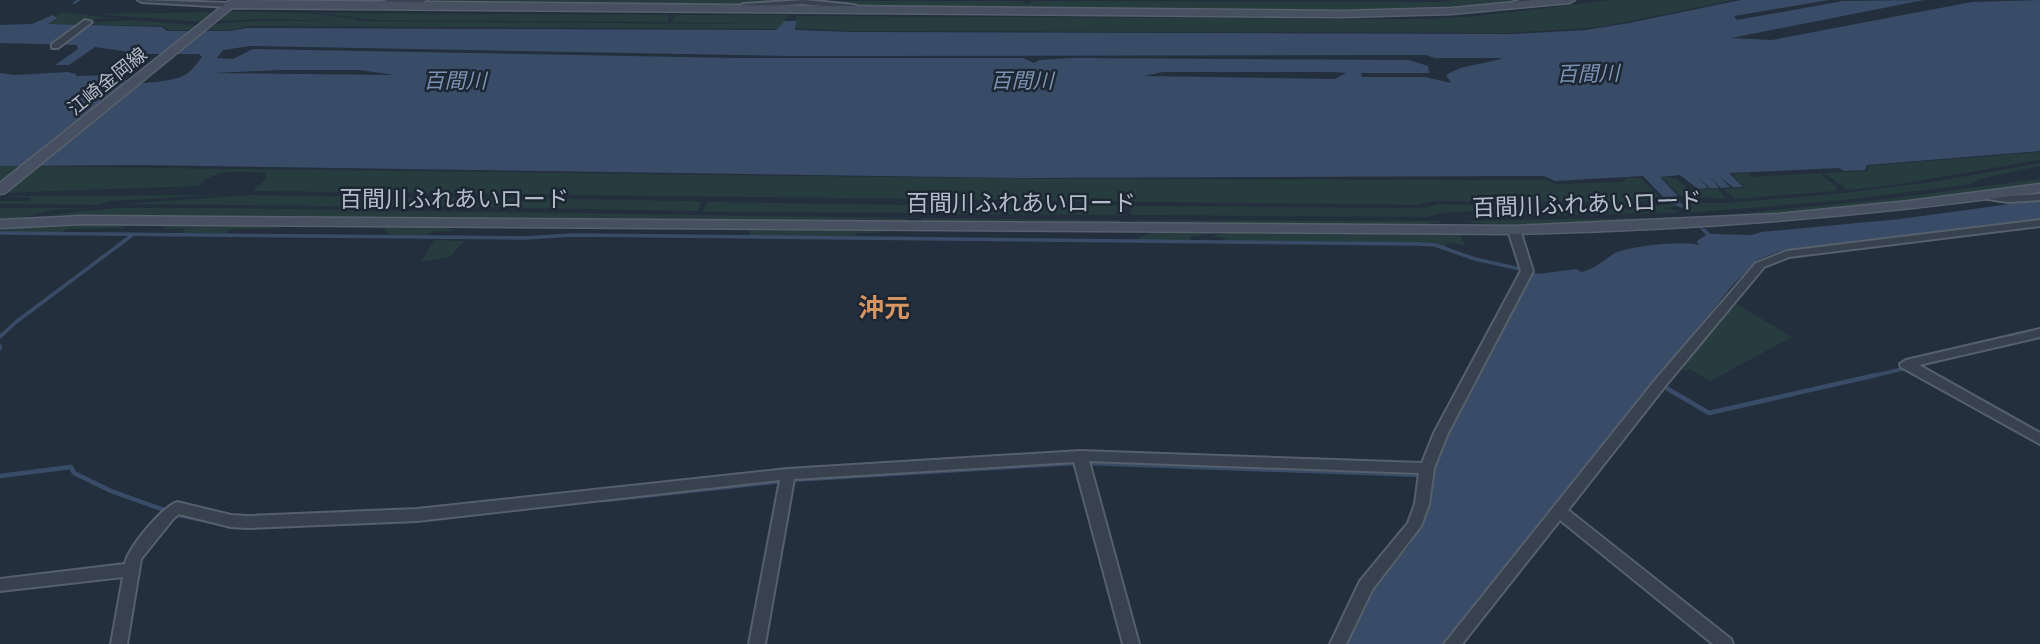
<svg xmlns="http://www.w3.org/2000/svg" width="2040" height="644" font-family="'Noto Sans','Noto Sans JP',sans-serif">
<style>
.green{fill:#263c3f}
.water{fill:#394c67;fill-rule:evenodd}
.lines{fill:none;stroke-linecap:round;stroke-linejoin:round}
.stream-far2{stroke:#394c67;stroke-width:2.5}
.stream-far1{stroke:#394c67;stroke-width:3.5}
.stream{stroke:#394c67;stroke-width:4.5}
.street-casing{stroke:#565f6c;stroke-width:4}
.secondary-casing{stroke:#565f6c;stroke-width:3}
.street{fill:#38414e;fill-rule:evenodd}
.secondary{fill:#465061;fill-rule:evenodd}
.labels{text-anchor:middle;stroke-width:5;stroke-linejoin:round;paint-order:stroke}
.far-street-label{font-size:19px;fill:#b4bcc9;stroke:#1d2633}
.far-water-label{font-size:21px;font-style:italic;fill:#7c92b1;stroke:#1d2633}
.street-label{font-size:23px;fill:#b4bcc9;stroke:#1d2633}
.quarter-label{font-size:26px;font-weight:bold;fill:#d59563;stroke:#1d2633}
</style>
<rect width="100%" height="100%" fill="#242f3e"/>
<g class="green">
<polygon points="432,0 796,0 729,8 381,3"/>
<path d="M1460,0H1524C1433,16 1337,12 1244,12L1270,9H870L804,1H1022L1025,4H1030L1031,1L1438,2Z"/>
<polygon points="1612,0 1734,0 1600,27 1507,33 845,31 794,28 796,16 1422,19 1479,16"/>
<polygon points="272,7 1234,16 237,9"/>
<polygon points="228,11 307,13 357,19 355,21 745,24 671,22 674,15 789,15 780,28 775,29 249,26 232,30 169,30 164,26 49,24 61,12 121,19 100,18 86,23 130,20 194,25 256,21 336,21 261,19 202,22 95,14 214,12 212,15 223,15"/>
<polygon points="318,13 669,15 668,22 375,20"/>
<polygon points="2040,152 2040,160 1907,183 1848,190 1824,173 1867,171 1868,166"/>
<polygon points="2040,163 2040,166 1979,179 1972,184 1845,200 1689,213 1686,209 1697,208 1683,207 1681,203 1727,203 1844,193 1938,181"/>
<path d="M0,166L1053,179L1547,180L1556,184L1624,182L1626,178H1641L1659,197L1625,206H1614L1599,202L1432,201L1418,205L253,191L266,179L265,173C241,172 216,167 198,186L0,193Z"/>
<polygon points="1748,173 1752,177 1820,173 1837,188 1836,191 1735,199 1723,189 1745,188 1732,174"/>
<polygon points="1661,177 1676,178 1688,189 1718,189 1726,199 1680,196"/>
<polygon points="2040,179 2040,184 1785,215 1522,227 1456,221 1701,217 1888,199"/>
<polygon points="0,195 18,196 219,195 110,201 96,205 0,204 0,201 28,201 31,198"/>
<polygon points="251,195 424,198 417,207 124,204"/>
<polygon points="443,197 691,201 702,202 698,211 424,206 430,199"/>
<polygon points="707,202 718,202 912,205 912,213 703,212"/>
<polygon points="929,204 1125,205 1125,215 918,214 919,205"/>
<polygon points="1438,204 1543,207 1442,213 1425,217 1131,215 1130,206 1424,208"/>
<polygon points="1672,204 1676,207 1665,208 1676,210 1679,213 1458,217 1634,208"/>
<polygon points="0,208 90,208 51,210 18,219 0,220"/>
<polygon points="116,208 228,208 906,218 905,222 45,215"/>
<polygon points="922,218 1120,220 1120,223 921,222"/>
<polygon points="1136,220 1439,221 1441,222 1409,226 1137,224"/>
<polygon points="112,223 125,228 66,229 62,233 0,232 2,230 0,226"/>
<polygon points="155,224 293,225 268,229 230,229 225,234 181,233 185,228 168,229"/>
<polygon points="360,225 441,226 455,231 431,231 428,235 389,235 384,229"/>
<polygon points="752,228 895,229 878,233 857,233 855,238 748,236"/>
<polygon points="1158,231 1219,232 1190,237 1190,241 1138,240 1138,237"/>
<polygon points="1232,231 1460,233 1465,246 1448,242 1445,247 1419,243 1226,241 1224,237 1210,237"/>
<polygon points="434,240 464,241 450,257 421,262"/>
<polygon points="1735,303 1792,337 1710,381 1690,369 1686,371 1681,368"/>
</g>
<g class="water">
<path d="M1741,0H1829L1734,16L1737,20L1843,1L1924,0L1731,38L1772,40L1972,2L2040,0V151L1867,165L1865,170L1844,171L1839,168L1729,173L1743,187H1733L1720,177L1730,187L1721,188L1710,177L1719,188H1710L1698,177L1708,188L1698,189L1680,175L1660,177L1677,195L1683,208C1667,204 1655,188 1643,176L1555,181L1544,176L1024,178L139,165L0,166V73L14,75L68,72L76,74V76L115,75L126,80L123,84C139,83 175,83 188,73C193,69 198,62 202,57L199,54H127L123,51L95,47L69,65H55L78,49L77,45L0,43V25L32,24L53,15L57,18L48,24L162,27L167,31H229L247,28L776,30L785,21H796L795,30L851,32L1513,34L1586,30L1629,23ZM250,46L791,56L1426,55L1435,58H1502C1482,66 1465,63 1446,75L1451,83L1425,77H1362L1361,73H1429L1428,66L1409,60L1071,58L1040,60L1034,63L1023,58H735L253,49L233,59L217,58L223,50ZM280,70H360L394,75L213,73ZM1163,72H1333L1346,73L1335,79L1144,76Z"/>
<path d="M2040,200V222L1780,251L1757,260L1731,287L1444,644H1347L1380,576L1409,546L1422,521L1439,453L1532,272L1538,274L1576,269L1582,272C1596,268 1604,260 1615,253C1629,246 1685,240 1699,245L1697,241L1706,235L1700,228L1705,229L1711,234L1752,235L1761,232L1900,219Z"/>
</g>
<g class="lines">
<polyline class="stream-far2" points="74,3 79,0"/>
<g class="stream-far1">
<polyline points="0,233 524,238 573,235 1419,244 1435,245 1475,259 1520,269"/>
<polyline points="0,337 16,322 131,236"/>
<polyline points="0,346 0,349"/>
<polyline points="1868,377 1907,368"/>
</g>
<g class="stream">
<polyline points="1668,389 1709,413 1876,375"/>
<polyline points="1087,463 1421,475"/>
<polyline points="0,476 71,467 74,473 111,491 167,511"/>
<polyline points="790,480 1076,463"/>
<polyline points="605,500 782,481"/>
<polyline points="174,514 232,526"/>
</g>
<g class="street-casing">
<g id="street">
<polygon points="138,0 229,3 233,5 229,7 142,2"/>
<polygon points="427,0 423,2 380,5 376,3 388,0"/>
<polygon points="805,0 854,5 858,7 854,9 801,4 743,8 739,6 743,4"/>
<polygon points="1520,0 1534,0 1509,7 1505,5"/>
<polygon points="85,20 92,22 58,48 52,48 52,44"/>
<polygon points="1985,193 2008,196 2040,194 2040,200 2008,202 1981,198 1980,196"/>
<polygon points="2040,220 2040,226 1789,257 1764,267 1666,385 1568,510 1731,639 1733,644 1713,644 1560,520 1462,644 1444,644 1656,379 1756,263 1787,251"/>
<path d="M1514,227L1520,230L1533,271L1448,433L1434,468L1429,504L1421,526L1372,590L1346,644H1330L1360,581L1408,523L1415,504L1419,473L1089,461L1139,644H1123L1074,462L794,479L765,644H749L780,480L417,521L247,528L231,527L179,514L173,519L141,559L127,644H111L123,577L0,591V579L125,564C128,548 161,508 177,502L231,515L247,516L417,509L788,469L1080,451L1422,463L1434,433L1521,271L1508,230Z"/>
<polygon points="2040,329 2040,337 1919,365 2040,433 2040,444 1901,367 1900,364 1906,360"/>
</g>
</g>
<g class="secondary-casing">
<g id="secondary">
<polygon points="230,0 1343,11 1452,8 1537,0 1575,0 1570,3 1452,14 1343,17 232,8 5,193 0,194 0,183"/>
<path d="M2040,184V192C1865,217 1690,230 1514,234L82,224L0,228V220L82,216L1514,226L1778,214L1909,201Z"/>
</g>
</g>
<use href="#street" class="street"/>
<use href="#secondary" class="secondary"/>
</g>
<g class="labels">
<g class="far-street-label">
<text transform="translate(107 81) rotate(-39)" y="7">江崎金岡線</text>
</g>
<g class="far-water-label">
<text transform="translate(1588 74) rotate(-1)" y="7">百間川</text>
<text x="455" y="88">百間川</text>
<text x="1022" y="88">百間川</text>
</g>
<g class="street-label">
<text x="454" y="207">百間川ふれあいロード</text>
<text x="1021" y="211">百間川ふれあいロード</text>
<text transform="translate(1587 204) rotate(-2)" y="8">百間川ふれあいロード</text>
</g>
<g class="quarter-label">
<text x="884" y="317">沖元</text>
</g>
</g>
</svg>
